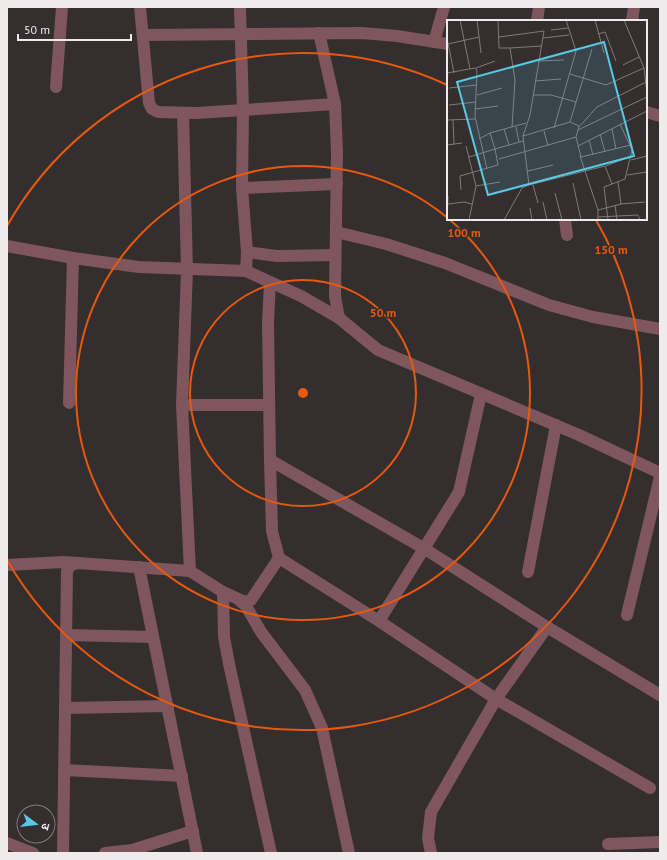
<svg xmlns="http://www.w3.org/2000/svg" width="667" height="860" font-family="'PT Sans','Noto Sans Devanagari',sans-serif">
<style>
.lines{fill:none;stroke-linecap:round;stroke-linejoin:round}
.minor{stroke:#7f565e;stroke-width:12}
.ring{fill:none;stroke:#e8590c;stroke-width:2}
.inset-road{fill:none;stroke:#7f7a7b;stroke-width:1}
.view{fill:#58c9e3;fill-opacity:0.15;stroke:#58c9e3;stroke-width:2}
.inset-edge{fill:none;stroke:#efebec;stroke-width:2}
.centre{fill:#e8590c;stroke:#342e2f;stroke-width:2}
.ring-label{font-size:12px;text-anchor:middle;font-weight:bold;fill:#e8590c;stroke:#342e2f;stroke-width:3;stroke-linejoin:round;paint-order:stroke}
</style>
<rect width="100%" height="100%" fill="#342e2f"/>
<g class="lines">
<g class="minor">
<polyline points="140,7 149,103 152,109 158,112 196,113 243,110 242,188 247,252 246,271"/>
<polyline points="240,7 243,110 335,104 337,152 335,296 339,318"/>
<polyline points="537,21 539,7"/>
<polyline points="632,21 634,7"/>
<polyline points="319,33 335,104"/>
<polyline points="143,35 362,33 397,36 448,44"/>
<polyline points="434,42 444,7"/>
<polyline points="56,87 62,7"/>
<polyline points="646,112 660,116"/>
<polyline points="183,113 187,270 182,405 190,571"/>
<polyline points="242,188 337,184"/>
<polyline points="565,219 567,235"/>
<polyline points="336,232 386,244 445,263 549,305 593,317 660,329"/>
<polyline points="7,246 73,258 139,267 246,271 270,282 268,323 270,460 272,531 279,558 379,621 496,699 650,788"/>
<polyline points="247,252 277,256 335,255"/>
<polyline points="270,282 301,296 339,318 378,350 579,435 660,473"/>
<polyline points="69,403 73,258"/>
<polyline points="182,405 269,405"/>
<polyline points="270,460 425,549 547,627 660,695"/>
<polyline points="7,565 63,562 78,563"/>
<polyline points="139,567 197,853"/>
<polyline points="528,572 556,425"/>
<polyline points="223,592 224,637 229,664 271,853"/>
<polyline points="240,601 246,606 261,632 305,690 322,728 349,853"/>
<polyline points="627,615 660,477"/>
<polyline points="379,621 459,492 481,394"/>
<polyline points="66,635 153,637"/>
<polyline points="65,708 168,706"/>
<polyline points="64,770 182,776"/>
<polyline points="7,843 33,853"/>
<polyline points="608,844 660,842"/>
<polyline points="63,853 67,571 71,565 78,563 190,571 223,592 245,602 251,600 279,558"/>
<polyline points="105,853 132,850 193,831"/>
<polyline points="431,853 428,838 431,812 496,699 547,627"/>
</g>
</g>
<g class="ring">
<circle cx="303" cy="393" r="113"/>
<circle cx="303" cy="393" r="227"/>
<path d="M7 226A340 340 0 0 1 447 85M596 220A340 340 0 1 1 7 560"/>
</g>
<g transform="translate(447 20)">
<rect width="200" height="200" fill="#342e2f"/>
<path class="inset-road" d="M13,0L23,49M30,0L34,33M51,0L52,28H63M148,0L157,33M177,0L197,48L200,73M104,10L121,8M151,14L158,12L169,41M52,17L97,11L83,95L76,116M0,18L7,53M96,18L122,15M1,24L32,17M91,41L117,40M176,45L192,37M29,48L48,41M0,53L28,48L30,50L28,96L40,149M123,54L159,65L197,48M88,61L114,59M2,68L30,65M30,75L55,68M86,75H104L129,82M2,85L29,82M28,89L51,86M0,100L28,99M6,100L7,124M123,102L132,106L129,117L134,137L184,125M65,107L68,60L63,28L95,26M69,107L72,122M132,107L150,87L199,62M107,108L129,31L119,0M57,109L62,125M165,109L169,129M131,110L200,77M97,111L101,126M153,114L158,132M32,119L43,113M142,120L146,135M0,125L15,123M19,126L29,166L22,200M131,126L200,91M133,136L138,151L158,146L165,164L178,159L185,130L173,104M22,137L48,129L43,113L79,103M52,139L129,117M184,140L200,136M159,146L184,136M81,151L106,145M180,155L200,152M126,163L134,200M82,165L138,151L151,190V200M86,165L91,183M29,166L53,162M14,170L13,156L51,145L48,129L76,121M108,173L115,200M96,182L100,200M1,184L17,182L25,184M173,184L198,182M168,185L170,200M83,188L85,200M151,190L174,184L171,162M151,197L191,195L193,200M0,200L1,176M57,200L75,168L82,165L76,116L123,102L145,29M161,200L157,167L165,164"/>
<path class="view" d="M157,22L187,136L41,175L10,62Z"/>
<rect width="200" height="200" class="inset-edge"/>
</g>
<circle cx="303" cy="393" r="6" class="centre"/>
<g class="ring-label">
<text x="464" y="237">100 m</text>
<text x="611" y="254">150 m</text>
<text x="383" y="317">50 m</text>
</g>
<rect width="667" height="860" fill="none" stroke="#efebec" stroke-width="16"/>
<g transform="translate(36 824) rotate(105)"><circle r="19" fill="#342e2f" stroke="#7f7a7b"/>
<path d="M0-3L7 15L0 10L-7 15Z" fill="#58c9e3"/>
<text y="-6" font-size="11" font-weight="bold" text-anchor="middle" fill="#efebec">उ</text>
</g>
<path d="M18 34v6h113v-6" fill="none" stroke="#efebec" stroke-width="2"/>
<text x="24" y="34" font-size="12" fill="#efebec" stroke="#342e2f" stroke-width="3" paint-order="stroke">50 m</text>
</svg>
